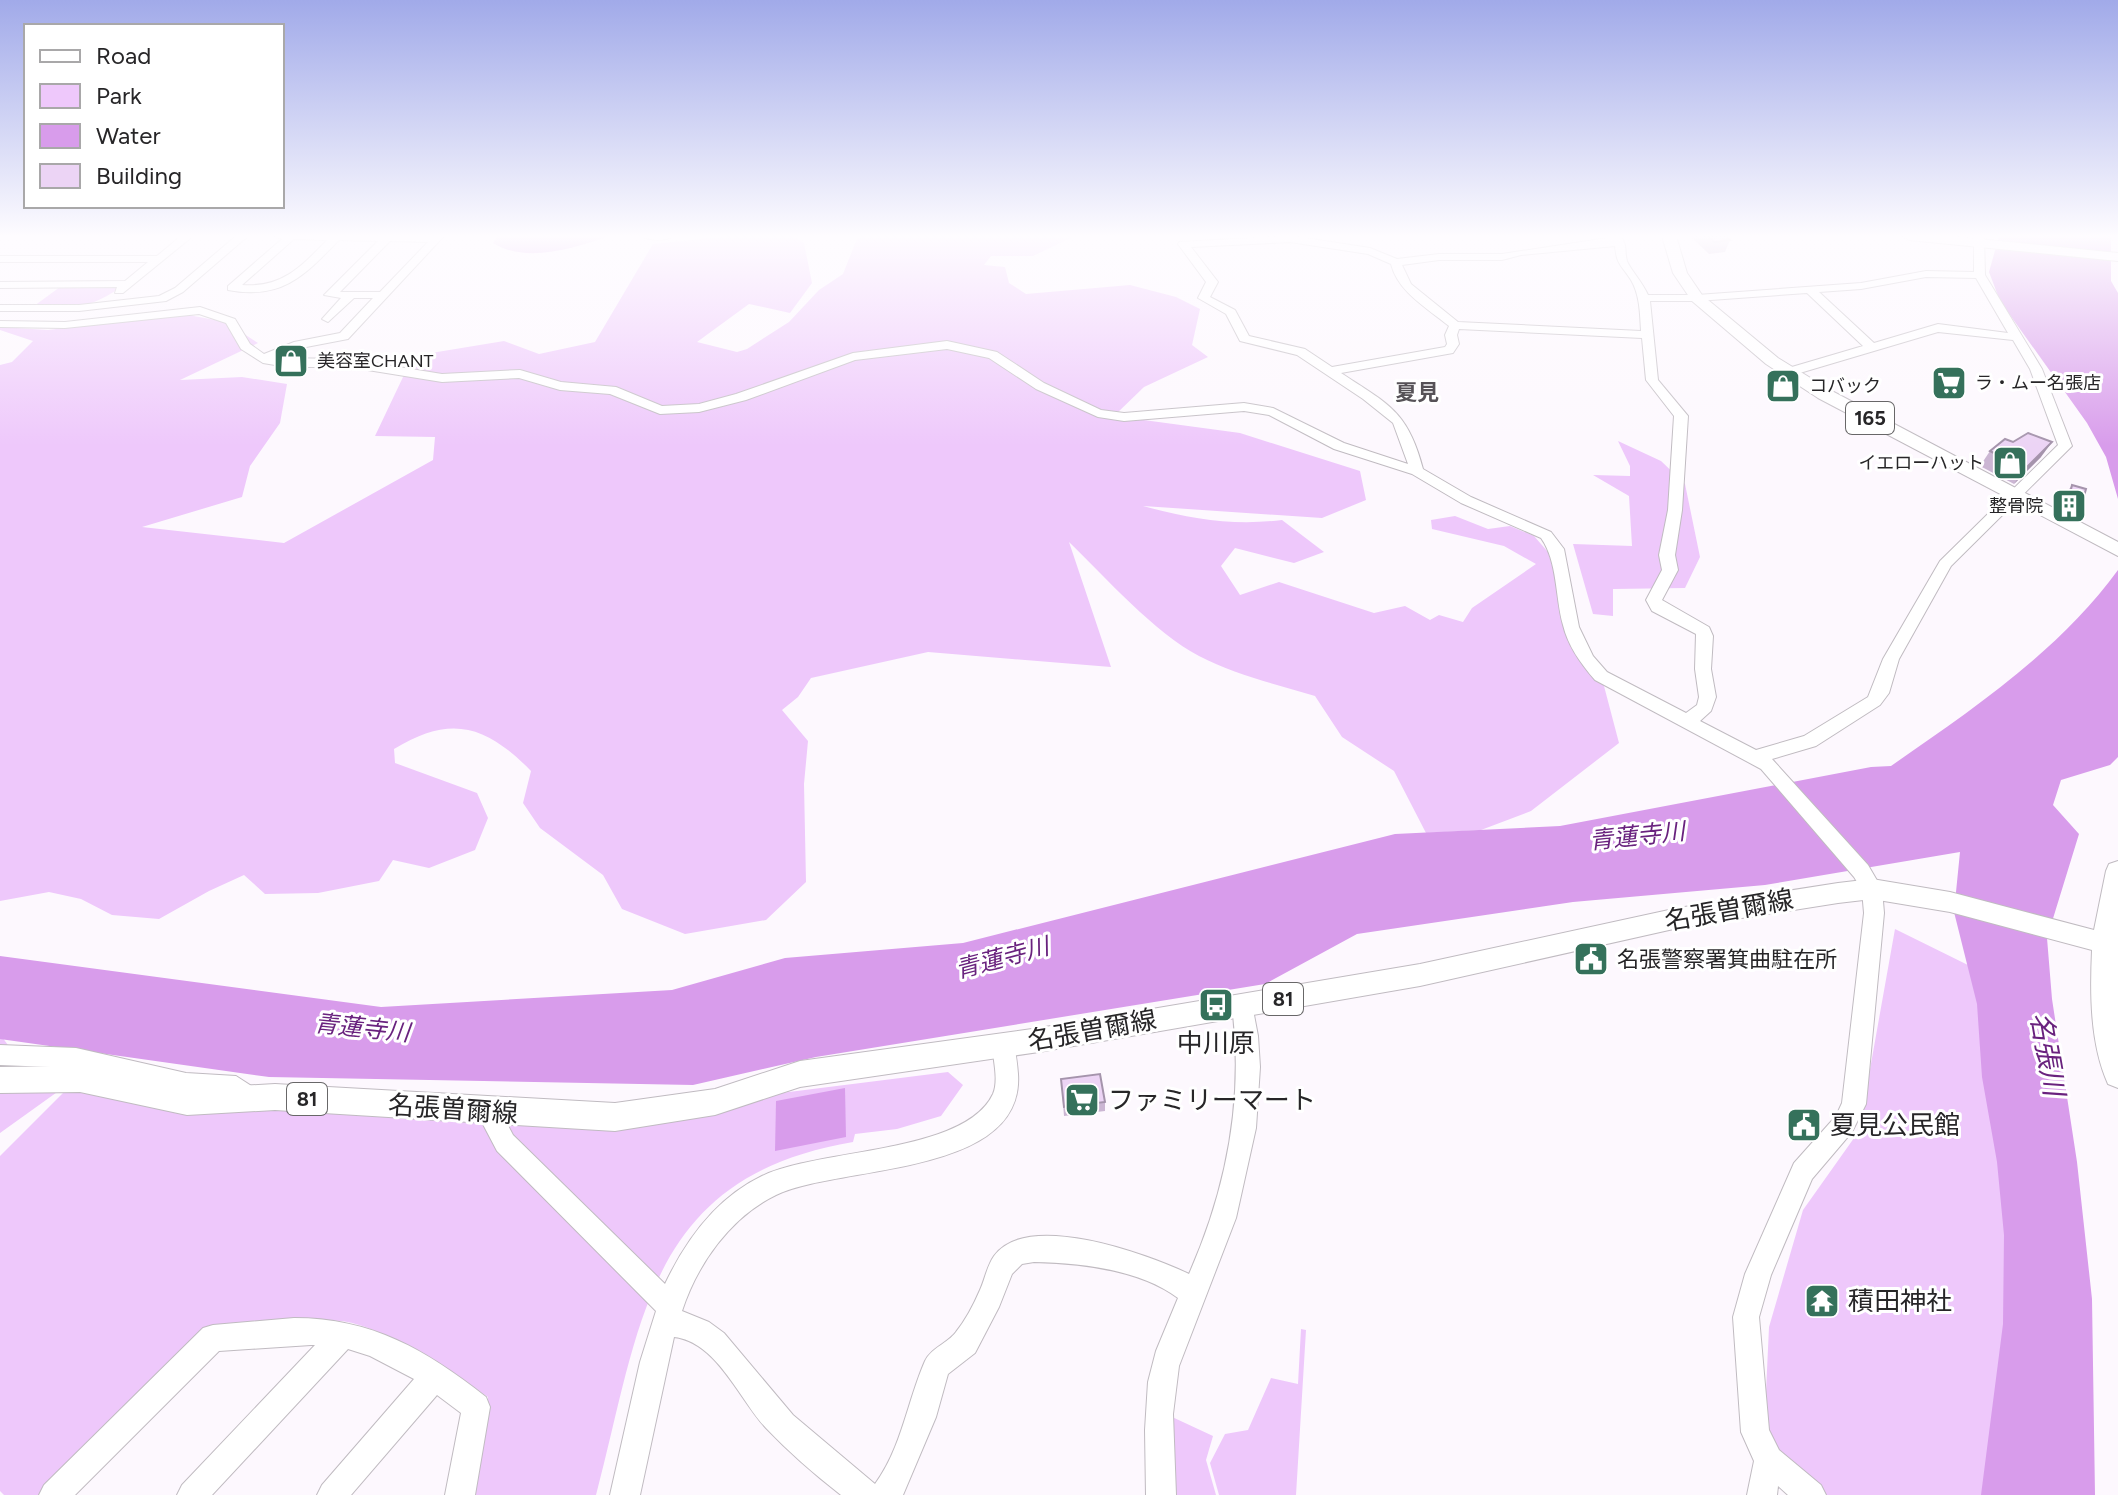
<svg xmlns="http://www.w3.org/2000/svg" width="2118" height="1495" font-family="Figtree,'Noto Sans JP',sans-serif">
<style>
.green{fill:#eec8fb}
.water{fill:#d89ceb}
.lines{fill:none;stroke-linecap:round;stroke-linejoin:round}
.minor-casing{stroke:#c0bbc1;stroke-width:2}
.major-casing{stroke:#c0bbc1;stroke-width:2}
.highway-casing{stroke:#c0bbc1;stroke-width:2}
.minor{fill:#fff;fill-rule:evenodd}
.major{fill:#fff;fill-rule:evenodd}
.highway{fill:#fff;fill-rule:evenodd}
.wall{fill:#cbb6d3}
.shaded-wall{fill:#a594ac}
.building{fill:#ecd4f5;stroke:#a594ac;stroke-width:2}
.labels{text-anchor:middle;stroke-width:6;stroke-linejoin:round;paint-order:stroke}
.far-poi-label{font-size:18px;fill:#272628;stroke:#fff;text-anchor:start}
.shield{fill:#fff;stroke:#686768;stroke-width:2}
.shield-label{font-size:20px;font-weight:bold;fill:#272628}
.far-quarter-label{font-size:22px;font-weight:bold;fill:#565257;stroke:#fff}
.poi-label{font-size:22px;fill:#272628;stroke:#fff;text-anchor:start}
.water-label{font-size:24px;font-style:italic;fill:#69227e;stroke:#fff}
.near-street-label{font-size:26px;fill:#272628;stroke:#fff}
.near-poi-label{font-size:26px;fill:#272628;stroke:#fff;text-anchor:start}
.near-water-label{font-size:28px;font-style:italic;fill:#69227e;stroke:#fff}
</style>
<rect width="100%" height="100%" fill="#fdf8fe"/>
<g class="green">
<path d="M730,236H793L804,243L812,283L790,313L749,304L697,342L737,352L747,349L789,322L819,290L843,274L858,236H1075L1033,256H991L984,265L1005,267L1009,283L1026,294L1130,285L1176,297L1200,309L1192,345L1208,357L1144,387L1114,416L1240,433L1360,471L1366,500L1322,518L1143,506C1190,519 1233,526 1282,520L1324,552L1294,563L1235,548L1221,566L1240,595L1279,582L1374,613L1405,606L1430,620L1439,615L1463,622L1472,608L1536,564L1504,546L1432,529L1431,520L1455,516L1488,529L1510,526L1534,536L1548,552L1571,627L1604,686L1619,743L1531,811L1481,830L1426,833L1394,771L1342,737L1315,696C1276,684 1235,675 1199,656C1155,633 1105,577 1069,542L1111,667L928,652L811,678L798,697L782,710L808,741L804,784L806,882L766,920L685,934L622,909L603,875L540,828L523,803L531,771C486,725 451,714 394,749L395,763L477,793L488,818L475,850L429,868L393,860L379,881L318,893L265,894L244,875L209,891L159,919L112,915L81,899L49,892L0,901V365L12,362L33,341L0,330V327L48,330L183,314L226,322L258,343L180,380L242,377L287,384L280,423L250,466L242,497L142,527L284,543L433,460L435,437L375,436L413,356L504,341L539,354L595,342L653,244Z"/>
<path d="M60,287H115L118,289C86,311 71,306 34,306Z"/>
<polygon points="1618,441 1661,461 1685,484 1700,557 1685,588 1613,589 1613,616 1593,614 1573,544 1632,546 1629,496 1593,475 1630,476 1630,466"/>
<polygon points="1895,929 1972,967 2029,1188 1984,1495 1819,1495 1764,1435 1769,1327 1803,1210 1859,1131"/>
<polygon points="0,1034 30,1076 60,1090 0,1133"/>
<path d="M948,1072L963,1085L941,1116L897,1129L855,1134L853,1142C646,1177 641,1325 596,1495H470L488,1397C457,1374 377,1323 340,1321C300,1318 257,1325 216,1327L42,1495H4L0,1491V1156L68,1088L186,1113L270,1107L414,1119L620,1127L781,1093Z"/>
<polygon points="1301,1329 1306,1330 1296,1495 1219,1495 1210,1463 1225,1434 1248,1430 1271,1378 1298,1384"/>
<polygon points="1170,1416 1213,1436 1206,1460 1216,1495 1172,1495"/>
</g>
<g class="water">
<path d="M498,236H609C575,248 526,264 493,243Z"/>
<polygon points="1999,236 2111,236 2111,281 2118,293 2118,499 2106,457 2087,423 2000,301 1989,272"/>
<path d="M2118,570V757L2110,765L2061,780L2053,805L2079,834L2047,938L2052,999L2077,1162L2092,1299L2095,1495H1981L2003,1324L2004,1235L1997,1162L1982,1077L1977,1004L1954,912L1960,852L1765,885L1573,902L1357,934L1265,984L816,1057L693,1085L269,1077L0,1039V956L381,1007L672,990L785,958L963,943L1395,834L1560,826L1871,767L1891,766C1973,709 2059,651 2118,570Z"/>
<polygon points="845,1088 846,1137 775,1151 776,1101"/>
</g>
<g class="lines">
<g class="minor-casing">
<g id="minor">
<polygon points="181,236 193,236 123,293 115,293 117,287 0,288 0,282 125,281 148,262 0,262 0,256 157,256"/>
<polygon points="236,236 248,236 183,292 166,301 79,311 0,311 0,305 79,305 159,296 175,288"/>
<path d="M274,236H444L348,339L301,348L277,358L349,359L442,374L520,370L561,382L616,387L662,406L699,404L736,394L853,353L947,341L997,352L1044,383L1101,410L1124,413L1244,403L1273,408L1344,443L1408,464L1393,423L1363,399L1297,355L1240,341L1226,314L1198,298L1206,282L1178,244L1179,242L1292,236L1370,248L1397,259L1439,254H1502L1620,236C1628,245 1624,251 1627,261C1630,269 1643,283 1648,295H1697L1861,283L1926,271L1974,272V236H1984L1985,275L2042,369L2072,446L1951,566L1899,659L1889,693L1880,705L1816,746L1772,759L1868,865L1882,889L1884,913L1866,1104L1852,1132L1812,1179L1771,1275L1759,1317L1769,1430L1779,1450L1821,1485L1826,1495H1788L1778,1486L1777,1495H1747L1754,1461L1741,1432L1733,1317L1745,1274L1794,1163L1836,1116L1842,1103L1864,913L1862,890L1854,877L1761,769L1595,680C1581,664 1568,646 1563,625C1555,597 1558,562 1541,538L1461,503L1412,474L1334,449L1269,415L1244,411L1124,421L1098,417L1036,389L989,358L947,349L855,360L746,400L699,412L660,414L610,394L560,390L519,378L442,382L349,367H287L263,363L241,349L226,323L199,314L65,328L0,327V321L65,322L200,307L235,319L250,344L264,354L294,342L340,333L373,298H354L328,322L322,319L341,298L324,295L378,241L339,240C304,276 282,300 228,290V286L282,239ZM294,239L327,240C301,267 282,288 242,285ZM390,241L428,242L380,292H340ZM1290,242L1368,254L1391,264C1398,292 1427,308 1449,326L1445,335L1447,344L1445,347L1332,367L1305,349L1249,336L1235,310L1210,297L1218,282L1191,247ZM1615,246C1617,266 1621,264 1631,280C1640,295 1640,314 1641,331L1458,322L1411,284L1402,265L1439,260H1502L1521,255ZM1926,277L1976,278L2008,333L1938,324L1874,343L1819,292L1861,289ZM1807,293L1863,346L1785,369V375H1793L1938,332L2013,340L2030,369L2058,445L1940,561L1883,659L1868,697L1804,736L1756,750L1700,721L1711,711L1716,697L1711,669L1713,636L1709,627L1662,600L1678,570L1675,555L1682,510L1688,416L1658,380L1650,301H1697ZM1459,329L1642,338L1646,380L1674,416L1668,510L1659,555L1662,570L1646,600L1652,611L1696,634L1695,669L1699,697L1697,705L1686,713L1607,672L1593,656L1579,627L1564,549L1551,532L1471,497L1423,469C1408,411 1388,404 1341,373L1453,353L1459,344L1457,335Z"/>
<path d="M642,236H674C667,241 649,241 642,236Z"/>
<path d="M1243,996L1251,999L1258,1036L1260,1067L1256,1128L1236,1218L1179,1366L1173,1414L1176,1495H1146L1145,1430L1148,1382L1156,1351L1178,1298C1139,1269 1081,1263 1034,1262L1022,1264L1012,1274L999,1307L975,1353L948,1374L936,1417L903,1495H841C814,1474 789,1452 766,1428C739,1399 717,1342 674,1337L640,1495H610L640,1362L656,1311L497,1151L476,1111L480,1103L488,1100L496,1103L513,1135L665,1284C686,1240 716,1198 762,1176C819,1148 965,1154 993,1094C999,1080 993,1059 992,1045L995,1038L1003,1035L1011,1038C1016,1049 1017,1062 1018,1074C1025,1177 838,1165 776,1195C730,1217 697,1265 682,1311L709,1322L724,1333L793,1415L875,1484C902,1447 907,1402 925,1361C931,1348 948,1343 956,1332C965,1321 974,1304 980,1290C985,1279 987,1266 994,1256C1027,1210 1147,1254 1189,1274C1227,1188 1244,1099 1232,1006L1235,999Z"/>
<polygon points="0,1045 76,1048 186,1073 236,1076 256,1089 260,1097 256,1105 248,1108 231,1097 186,1095 76,1068 0,1065"/>
<path d="M294,1318C372,1318 426,1350 486,1397L490,1407L475,1495H445L461,1413L437,1395L351,1495H317L322,1485L414,1379L370,1356L348,1349L212,1495H177L182,1485L315,1345H311L219,1351L75,1495H39L44,1485L203,1328L213,1325Z"/>
</g>
</g>
<g class="major-casing">
<g id="major">
<polygon points="1903,236 1949,236 2118,253 2118,261 1909,240"/>
<path d="M2118,861V1088L2108,1084C2090,1044 2090,994 2092,950L1950,912L1872,899L1838,903L1678,928L1420,986L1039,1052L800,1087L715,1115L615,1131L275,1110L187,1115L80,1092L0,1093V1067L80,1066L187,1089L275,1084L615,1103L715,1089L800,1061L1039,1028L1420,964L1678,908L1838,883L1872,879L1950,892L2094,930L2106,871L2109,864Z"/>
</g>
</g>
<g class="highway-casing">
<polygon id="highway" points="1662,236 1676,236 1687,273 1702,295 1778,358 1830,390 2118,542 2118,556 1818,398 1766,364 1692,301 1673,273"/>
</g>
<use href="#minor" class="minor"/>
<use href="#major" class="major"/>
<use href="#highway" class="highway"/>
</g>
<g class="wall">
<polygon points="1690,236 1726,236 1730,240 1725,252 1709,254"/>
<polygon points="1990,451 2041,457 2014,484 1980,466"/>
<polygon points="2072,485 2082,503 2074,513 2061,509 2065,495"/>
<polygon points="1061,1079 1105,1102 1105,1111 1064,1116"/>
</g>
<polygon class="shaded-wall" points="2052,442 2041,457 2014,484 2025,469"/>
<g class="building">
<polygon points="1708,236 1726,236 1730,240 1714,242"/>
<polygon points="2028,433 2052,442 2025,469 1990,451 2005,439 2013,442"/>
<polygon points="2072,485 2086,489 2082,503 2069,498"/>
<polygon points="1100,1074 1105,1102 1064,1107 1061,1079"/>
</g>
<linearGradient id="sky" x2="0" y2="1"><stop stop-color="#a1aae9"/><stop offset="0.53" stop-color="#fefcff"/><stop offset="1" stop-color="#fefcff" stop-opacity="0"/></linearGradient>
<rect width="2118" height="446" fill="url(#sky)"/>
<defs>
<g id="shop-square" transform="scale(1.8)"><rect x="-9" y="-9" width="18" height="18" rx="4" fill="#35715b" stroke="#fff"/><path d="M-5-2.5h2.3a2.7 3.5 0 0 1 5.4 0H5L5.5 6h-11ZM-1.5-2.5h3a1.5 2.3 0 0 0-3 0Z" fill="#fff"/></g>
<g id="supermarket-square" transform="scale(1.8)"><rect x="-9" y="-9" width="18" height="18" rx="4" fill="#35715b" stroke="#fff"/><path d="M-6-5.5h2.5l.6 2H6L4.5 2H-2.5L-4.4-4H-6ZM-1.5 3.2a1.3 1.3 0 1 0 .1 0ZM3 3.2a1.3 1.3 0 1 0 .1 0Z" fill="#fff"/></g>
<g id="building-square" transform="scale(1.8)"><rect x="-9" y="-9" width="18" height="18" rx="4" fill="#35715b" stroke="#fff"/><path d="M-4-6H4V6H1V3H-1V6H-4ZM-2.5-4.3h1.7v1.8h-1.7ZM.8-4.3h1.7v1.8H.8ZM-2.5-1h1.7V.8h-1.7ZM.8-1h1.7V.8H.8Z" fill="#fff"/></g>
<g id="civic-square" transform="scale(1.8)"><rect x="-9" y="-9" width="18" height="18" rx="4" fill="#35715b" stroke="#fff"/><path d="M-.6-6.5H3V-4.5H.6V-3L4-1V1h2V6H-6V1h2V-1L-.6-3ZM-1.2 2.5V6h2.4V2.5Z" fill="#fff"/></g>
<g id="bus-square" transform="scale(1.8)"><rect x="-9" y="-9" width="18" height="18" rx="4" fill="#35715b" stroke="#fff"/><path d="M-5-6H5V4H4V6H2V4H-2V6H-4V4H-5ZM-3.5-4V0h7V-4ZM-3.5 1.2v1.5H-2V1.2ZM2 1.2v1.5H3.5V1.2Z" fill="#fff"/></g>
<g id="temple-square" transform="scale(1.8)"><rect x="-9" y="-9" width="18" height="18" rx="4" fill="#35715b" stroke="#fff"/><path d="M0-6L5-2H3V0L6.5 2.5H4V6H1.5V3h-3V6H-4V2.5H-6.5L-3 0V-2H-5Z" fill="#fff"/></g>
</defs>
<g fill-rule="evenodd">
<use href="#shop-square" x="291" y="361"/>
<use href="#supermarket-square" x="1949" y="383"/>
<use href="#shop-square" x="1783" y="386"/>
<use href="#shop-square" x="2010" y="463"/>
<use href="#building-square" x="2069" y="506"/>
<use href="#civic-square" x="1591" y="959"/>
<use href="#bus-square" x="1216" y="1005"/>
<use href="#supermarket-square" x="1082" y="1100"/>
<use href="#civic-square" x="1804" y="1125"/>
<use href="#temple-square" x="1822" y="1301"/>
</g>
<g class="labels">
<g class="far-poi-label">
<text x="317" y="367">美容室CHANT</text>
<text x="1975" y="389">ラ・ムー名張店</text>
<text x="1809" y="392">コバック</text>
<text x="1984" y="469" text-anchor="end">イエローハット</text>
<text x="2043" y="512" text-anchor="end">整骨院</text>
</g>
<g class="shield">
<rect x="1846" y="402" width="48" height="32" rx="6"/>
<rect x="1263" y="983" width="40" height="32" rx="6"/>
<rect x="287" y="1083" width="40" height="32" rx="6"/>
</g>
<g class="shield-label">
<text x="1870" y="425">165</text>
<text x="1283" y="1006">81</text>
<text x="307" y="1106">81</text>
</g>
<g class="far-quarter-label">
<text x="1417" y="400">夏見</text>
</g>
<g class="poi-label">
<text x="1617" y="967">名張警察署箕曲駐在所</text>
</g>
<g class="water-label">
<text transform="translate(1637 836) rotate(-6)" y="8">青蓮寺川</text>
<text transform="translate(1002 958) rotate(-15)" y="8">青蓮寺川</text>
<text transform="translate(362 1028) rotate(6)" y="8">青蓮寺川</text>
</g>
<g class="near-street-label">
<text transform="translate(1729 910) rotate(-10)" y="9">名張曽爾線</text>
<text transform="translate(1092 1030) rotate(-10)" y="9">名張曽爾線</text>
<text transform="translate(453 1109) rotate(4)" y="9">名張曽爾線</text>
</g>
<g class="near-poi-label">
<text x="1216" y="1052" text-anchor="middle">中川原</text>
<text x="1108" y="1109">ファミリーマート</text>
<text x="1830" y="1134">夏見公民館</text>
<text x="1848" y="1310">積田神社</text>
</g>
<g class="near-water-label">
<text transform="translate(2048 1054) rotate(80)" y="10">名張川</text>
</g>
</g>
<rect x="24" y="24" width="260" height="184" fill="#ffffff" stroke="#a9a8a9" stroke-width="2"/>
<rect x="40" y="50" width="40" height="12" fill="#ffffff" stroke="#a9a8a9" stroke-width="2"/>
<text x="96" y="64" font-size="24" fill="#272628">Road</text>
<rect x="40" y="84" width="40" height="24" fill="#eec8fb" stroke="#a9a8a9" stroke-width="2"/>
<text x="96" y="104" font-size="24" fill="#272628">Park</text>
<rect x="40" y="124" width="40" height="24" fill="#d89ceb" stroke="#a9a8a9" stroke-width="2"/>
<text x="96" y="144" font-size="24" fill="#272628">Water</text>
<rect x="40" y="164" width="40" height="24" fill="#ecd4f5" stroke="#a9a8a9" stroke-width="2"/>
<text x="96" y="184" font-size="24" fill="#272628">Building</text>
</svg>
